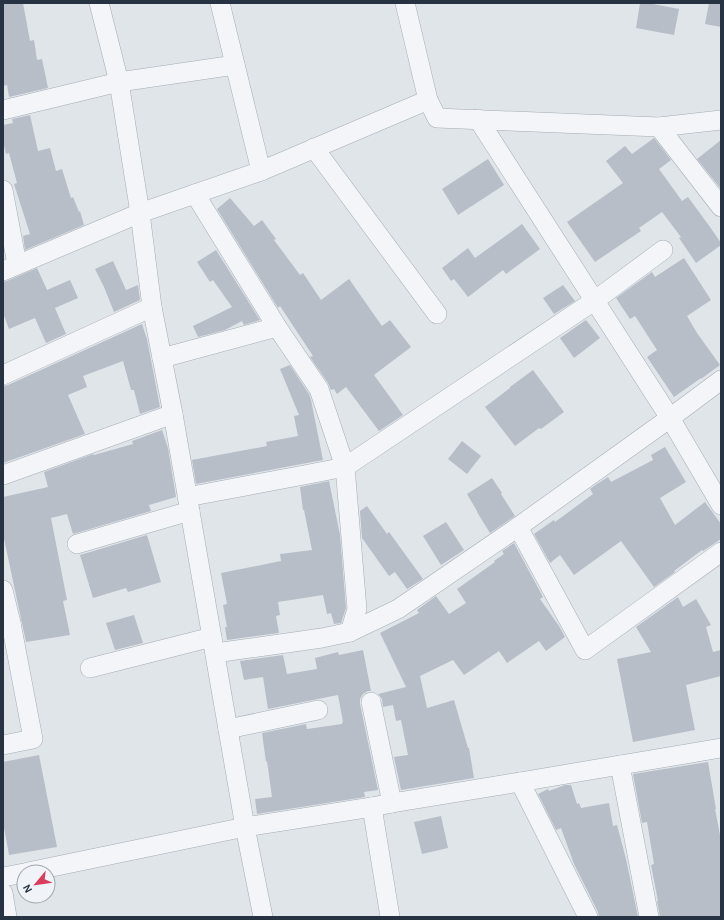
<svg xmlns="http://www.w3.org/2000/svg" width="724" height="920" font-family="'Alegreya Sans',sans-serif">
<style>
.building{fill:#b7bec8}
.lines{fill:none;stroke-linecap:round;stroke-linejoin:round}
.street-casing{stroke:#a5acb5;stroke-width:20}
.street{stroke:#f3f5f8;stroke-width:19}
</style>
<rect width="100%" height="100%" fill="#e0e5ea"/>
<g class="building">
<polygon points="3,3 23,3 30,41 34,40 37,60 42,59 48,88 9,97 7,85 3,86"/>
<polygon points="640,3 648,3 679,9 674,35 636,28"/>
<polygon points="709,3 721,3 721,27 705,24"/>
<polygon points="30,115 38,151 50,148 56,171 62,169 71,198 73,197 79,212 80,211 84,225 25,250 23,236 30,234 14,184 17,183 9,153 6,154 3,141 3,125 13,123 12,119"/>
<polygon points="654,138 671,160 659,169 682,201 688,197 710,227 721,243 721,245 696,263 679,238 681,237 662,212 639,228 641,231 595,262 567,222 623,183 606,161 625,146 632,154"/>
<polygon points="721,140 721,189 697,159"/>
<polygon points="488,159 504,185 458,215 442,189"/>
<polygon points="230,198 254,226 262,220 276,239 274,240 300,275 303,273 321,300 349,279 382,326 390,320 411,347 374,375 403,415 379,431 346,387 337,394 334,389 331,390 328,383 310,357 313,356 280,306 278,308 217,209"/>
<polygon points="522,224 540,249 506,274 503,270 468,297 454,279 451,281 442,268 468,248 475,258"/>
<polygon points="216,250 260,320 244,325 242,321 225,330 198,337 193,326 232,307 213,280 210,282 197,262"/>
<polygon points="684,258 711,300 687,316 697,333 720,365 701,379 701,378 674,397 647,357 657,350 635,316 630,319 616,298 652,272 655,277"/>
<polygon points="113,261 126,290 138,285 140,300 114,312 104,287 95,269"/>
<polygon points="37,268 47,290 70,280 78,298 55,308 66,334 46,343 35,318 9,329 3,313 3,282 7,281"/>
<polygon points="563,285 575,301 554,314 543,298"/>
<polygon points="586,320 600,338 574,358 560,338"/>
<polygon points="142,324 147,339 160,407 140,414 134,390 131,390 123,361 83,376 87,387 68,395 85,434 3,463 3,386 8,385"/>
<polygon points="290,365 309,394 311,400 323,460 196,484 192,460 267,446 266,442 298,436 294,416 299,415 280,369"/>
<polygon points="533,370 564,412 541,429 539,428 515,446 485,407 510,388 510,387"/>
<polygon points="162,430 168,448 176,497 149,505 151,511 73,534 67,514 51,518 67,600 63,601 70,635 26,642 3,534 3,497 48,487 44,472 93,454 94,455 133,444 132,441"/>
<polygon points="462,441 481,456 467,474 448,459"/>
<polygon points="665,447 686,482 660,498 675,525 705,502 721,524 721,539 703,551 702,550 674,571 675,572 654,587 621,541 574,575 560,555 550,563 534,534 554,520 555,522 593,494 590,489 597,484 608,477 611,482 653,460 651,455"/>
<polygon points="492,478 502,493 501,494 515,516 490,533 477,512 477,511 467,494"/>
<polygon points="329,481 340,535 346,608 341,623 334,624 331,613 327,614 323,595 278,602 280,615 276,616 279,633 227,640 225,627 227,627 223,605 227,604 221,573 281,561 280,554 312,550 304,510 303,510 300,487"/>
<polygon points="367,506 387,534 389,532 423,579 407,589 395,572 389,576 362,538 360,511"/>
<polygon points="446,522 464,550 441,565 423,536"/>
<polygon points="147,535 161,582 128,592 126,588 93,598 80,555"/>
<polygon points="514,543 543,597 540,599 559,626 565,637 546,651 539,641 507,663 499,651 464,675 453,660 420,676 427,708 454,700 468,748 469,748 474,778 401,790 394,757 408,755 401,720 396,721 393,705 383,707 382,699 378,694 406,687 380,633 419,613 417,610 436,596 449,614 466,603 457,589 495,562 494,561 504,554 502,551"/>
<polygon points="678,597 683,607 696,599 711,625 706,627 713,652 721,650 721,676 686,685 695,730 633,742 617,659 651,652 636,627"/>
<polygon points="134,615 143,643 115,650 106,623"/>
<polygon points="363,650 371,691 368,691 363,694 360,699 360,704 378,790 364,792 365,797 257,814 255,799 272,797 267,761 266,762 262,733 306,724 307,729 342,724 342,723 343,722 338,695 268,709 263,677 244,680 240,661 283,655 287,674 317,669 315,658 338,652 339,655"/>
<polygon points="39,755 57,847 9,855 3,822 3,762"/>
<polygon points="708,762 716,809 715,809 721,840 721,917 660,917 657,901 658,901 651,865 654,864 647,822 642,823 633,774"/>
<polygon points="565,785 571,785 577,804 579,803 581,808 609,803 613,826 617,825 626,859 638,917 599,917 598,912 574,864 561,828 556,830 538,794 548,789 549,791"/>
<polygon points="441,816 448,848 422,854 414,822"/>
</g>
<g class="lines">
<g class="street-casing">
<g id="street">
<polyline points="99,3 119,82 140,213 152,307 173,414 245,827 263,917"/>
<polyline points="220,3 261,171"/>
<polyline points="405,3 428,100 437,118 659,127 721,120"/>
<polyline points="3,110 119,82 235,65"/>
<polyline points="478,119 670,418 721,505"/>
<polyline points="659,127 721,207"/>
<polyline points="314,148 437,314"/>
<polyline points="3,190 17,264"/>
<polyline points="195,194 277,327 319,389 345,467 357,609 350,632"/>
<polyline points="3,271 140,213 261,171 428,100"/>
<polyline points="162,358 277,327"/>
<polyline points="3,375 152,307"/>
<polyline points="3,475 173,414"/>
<polyline points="187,497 304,475 345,467 594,301 663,250"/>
<polyline points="518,527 585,650 721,552"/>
<polyline points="77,544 190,511"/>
<polyline points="3,590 11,623 3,624"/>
<polyline points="215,653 322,638 350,632 398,609 518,527 670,418 721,380"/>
<polyline points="90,668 212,637"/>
<polyline points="371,702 392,803"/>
<polyline points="228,729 318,710"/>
<polyline points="3,745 33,739 11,623"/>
<polyline points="620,765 649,917"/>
<polyline points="520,782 588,917"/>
<polyline points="372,807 390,917"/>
<polyline points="28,872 245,827 372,807 392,803 520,782 721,748"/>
<polyline points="3,877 24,873"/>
<polyline points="3,893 7,917"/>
</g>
</g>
<use href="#street" class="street"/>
</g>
<rect width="724" height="920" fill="none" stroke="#273343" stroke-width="8"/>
<g transform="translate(36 884) rotate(241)"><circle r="19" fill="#f0f4f8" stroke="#a0a7b0"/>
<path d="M0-3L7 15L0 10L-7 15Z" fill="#d93c5c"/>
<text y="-6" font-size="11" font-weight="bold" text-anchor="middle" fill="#273343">N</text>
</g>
</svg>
